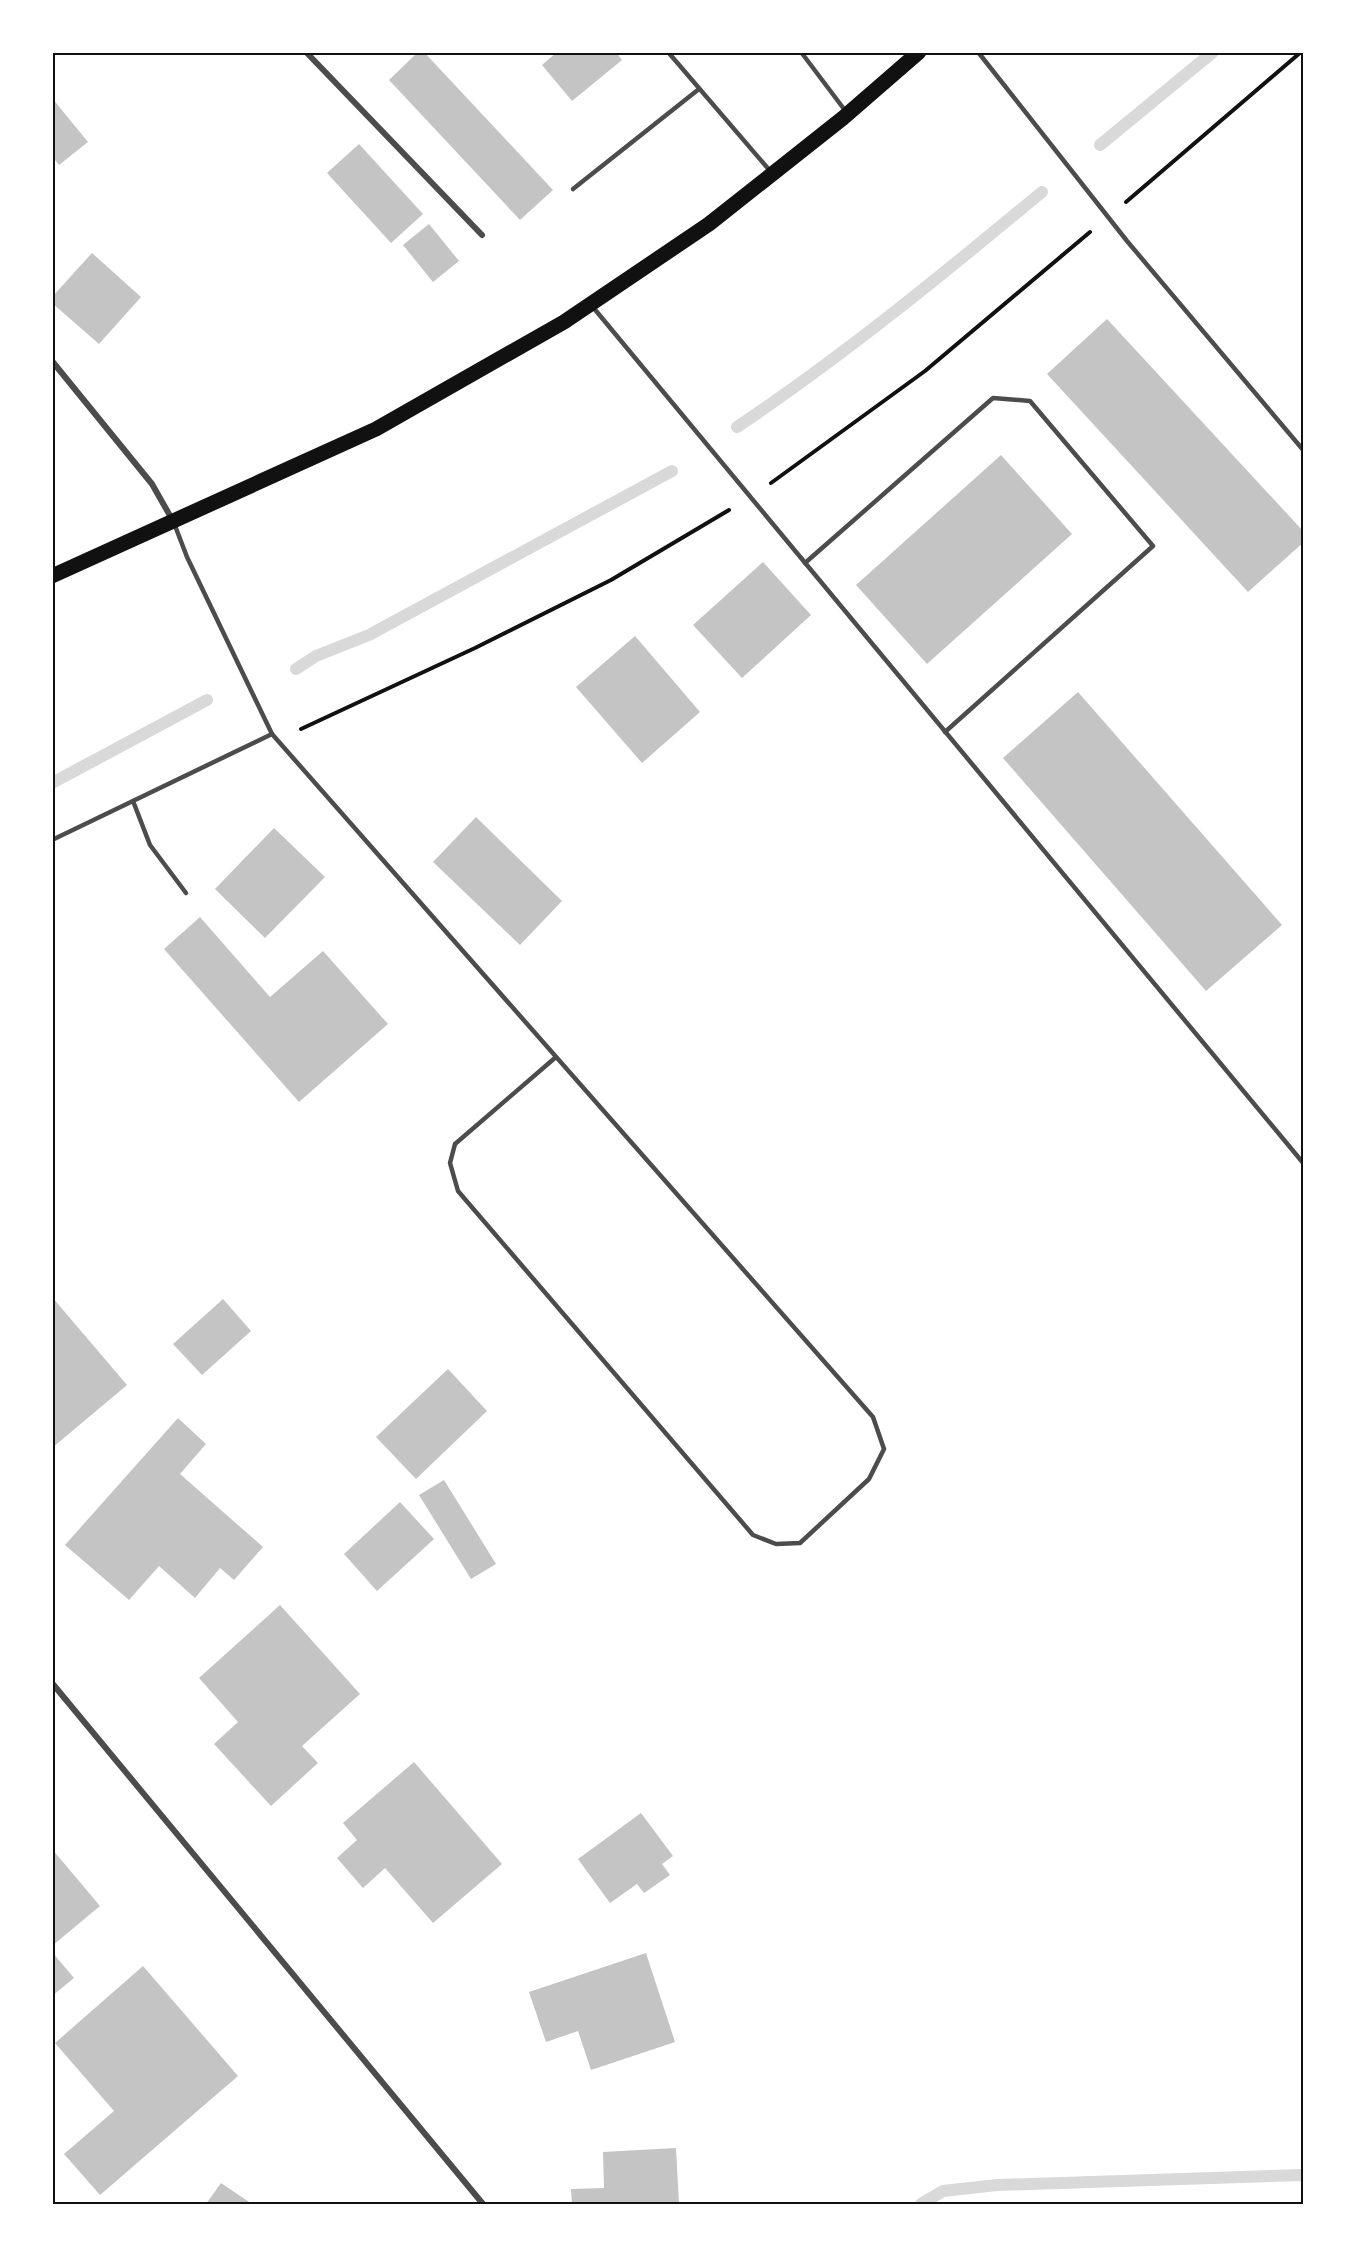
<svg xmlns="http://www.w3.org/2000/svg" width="1356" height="2257" font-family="Overpass,sans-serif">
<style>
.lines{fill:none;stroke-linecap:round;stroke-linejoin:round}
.stream{stroke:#d9d9d9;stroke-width:12}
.building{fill:#c4c4c4}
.path{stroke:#111;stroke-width:4}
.service{stroke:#4c4c4c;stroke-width:4.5}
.minor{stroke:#4c4c4c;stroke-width:6}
.primary{stroke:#111;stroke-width:15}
.neatline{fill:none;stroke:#111;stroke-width:2}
</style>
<rect width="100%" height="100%" fill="#fff"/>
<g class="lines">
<g class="stream">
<polyline points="1100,145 1213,52"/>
<path d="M737,427C843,356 943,274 1042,192"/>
<polyline points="296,669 316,656 369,635 672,471"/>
<polyline points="52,783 207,700"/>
<polyline points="921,2204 943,2191 997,2185 1304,2175"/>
</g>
</g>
<g class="building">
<polygon points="418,52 424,52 553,190 520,220 389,80"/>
<polygon points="557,52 616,52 622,60 572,101 542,65"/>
<polygon points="52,98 88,142 59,165 52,156"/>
<polygon points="359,144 423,214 391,243 327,173"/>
<polygon points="429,224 459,261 433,282 403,245"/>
<polygon points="92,253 141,297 99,344 52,303 52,297"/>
<polygon points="1107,319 1304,532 1304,542 1248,592 1047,374"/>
<polygon points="1001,455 1072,534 927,664 856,585"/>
<polygon points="763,562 811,615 742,678 693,625"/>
<polygon points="635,636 700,712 642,763 576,687"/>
<polygon points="1078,692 1282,925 1206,991 1003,758"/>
<polygon points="476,817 562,901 520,945 433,862"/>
<polygon points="274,828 325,877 265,938 215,889"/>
<polygon points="200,917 270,997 323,951 388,1024 299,1102 164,949"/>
<polygon points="52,1297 127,1385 52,1448"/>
<polygon points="223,1299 251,1331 202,1375 173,1344"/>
<polygon points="448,1369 487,1411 416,1479 376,1437"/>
<polygon points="178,1418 206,1444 180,1474 263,1547 234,1580 220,1568 195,1598 159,1566 129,1600 65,1545"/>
<polygon points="444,1480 496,1564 471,1579 419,1495"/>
<polygon points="400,1502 434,1539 377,1591 344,1554"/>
<polygon points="280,1605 360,1694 302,1746 318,1763 271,1806 214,1744 238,1722 199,1678"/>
<polygon points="414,1762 502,1864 433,1923 385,1868 363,1888 337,1858 357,1840 343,1823"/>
<polygon points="641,1813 673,1856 662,1864 670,1875 644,1893 637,1884 610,1903 578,1859"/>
<polygon points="52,1849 100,1906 52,1946"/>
<polygon points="52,1952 74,1978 52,1996"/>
<polygon points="646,1953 675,2042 591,2070 578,2031 546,2042 529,1992"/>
<polygon points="143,1966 238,2076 100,2195 64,2154 114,2111 55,2043"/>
<polygon points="676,2148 679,2204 572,2204 571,2189 604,2188 603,2152"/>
<polygon points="221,2183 252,2204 206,2204"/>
</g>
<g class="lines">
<g class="path">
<polyline points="1126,202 1301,52"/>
<polyline points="771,483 925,371 1090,232"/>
<polyline points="301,729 475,648 611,580 729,510"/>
</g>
<g class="service">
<polyline points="668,52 771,172"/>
<polyline points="801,52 847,113"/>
<polyline points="978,52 1127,241 1304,451"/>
<polyline points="573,189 699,89"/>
<polyline points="592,306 1304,1164"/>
<polyline points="805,563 993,398 1030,401 1153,546 945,732"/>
<polyline points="272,734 873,1417 884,1449 869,1479 800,1543 776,1544 753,1535 458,1191 450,1163 455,1144 556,1057"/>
<polyline points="133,801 150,845 186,893"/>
<polyline points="52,840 272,734 187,557 174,523"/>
</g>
<g class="minor">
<polyline points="306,52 482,235"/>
<polyline points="52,361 152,484 173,521"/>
<polyline points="52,1683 483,2204"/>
</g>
<polyline class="primary" points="52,576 376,429 564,322 709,224 843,118 919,52"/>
</g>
<rect width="1356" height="2257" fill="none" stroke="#ffffff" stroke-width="108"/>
<rect x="54" y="54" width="1248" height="2149" class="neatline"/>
</svg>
